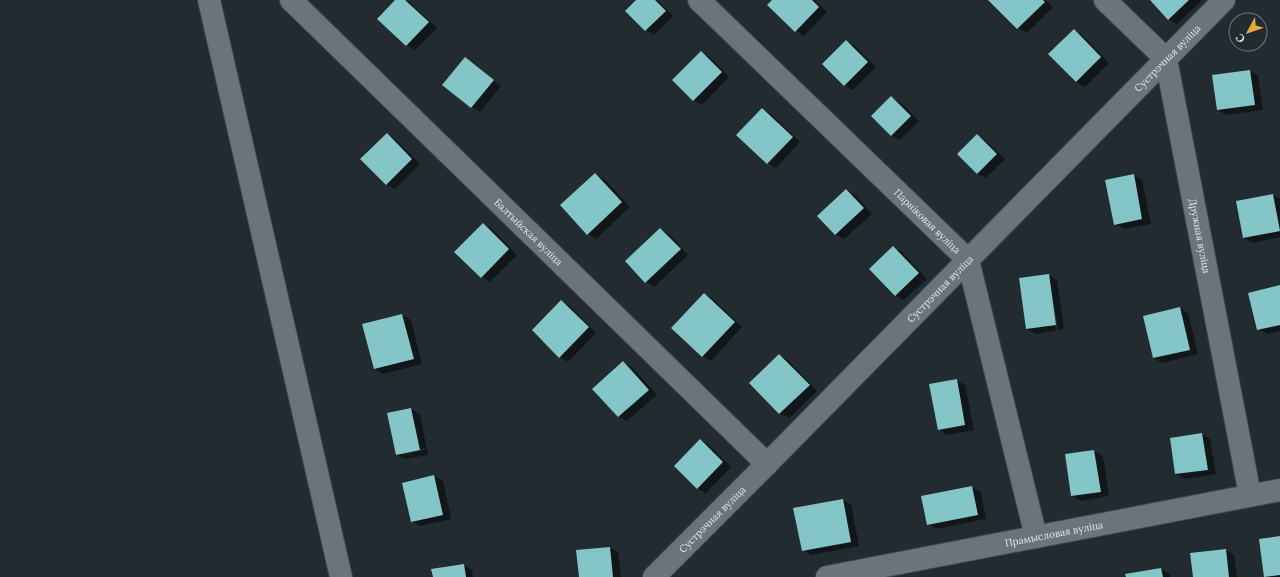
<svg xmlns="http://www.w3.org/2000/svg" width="1280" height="577" font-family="Lora,serif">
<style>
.shadow{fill:#0007;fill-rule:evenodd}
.building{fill:#84c5c7}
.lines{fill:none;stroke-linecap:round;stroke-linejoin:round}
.minor-casing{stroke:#3e474a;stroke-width:24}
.minor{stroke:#6a757b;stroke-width:22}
.labels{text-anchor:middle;stroke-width:4;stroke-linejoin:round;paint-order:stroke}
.street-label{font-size:10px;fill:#e1e7ea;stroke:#212b30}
</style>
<rect width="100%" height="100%" fill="#212b30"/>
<g class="shadow">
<polygon points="396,0 408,1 437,28 415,50 407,45 378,19"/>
<polygon points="637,0 657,0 673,16 654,35 646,30 626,11"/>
<polygon points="773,0 814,0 827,12 804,36 796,31"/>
<polygon points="989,0 1046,0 1053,7 1027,33 1018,28"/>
<polygon points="1151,0 1202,0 1177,24 1169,19"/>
<polygon points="1074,30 1082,35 1109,63 1085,87 1076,82 1050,54"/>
<polygon points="846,41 855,46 876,67 853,90 844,85"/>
<polygon points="701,52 709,57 729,77 702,105 693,100"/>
<polygon points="465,58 473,63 501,86 480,112 472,107"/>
<polygon points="1250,71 1258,75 1263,110 1226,115 1218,110"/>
<polygon points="891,97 900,102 919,121 900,140 892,136 872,116"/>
<polygon points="763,109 771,114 800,142 776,168 767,163"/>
<polygon points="387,134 395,139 420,164 395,189 386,184"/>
<polygon points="977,135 985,140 1005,159 986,178 977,174 958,154"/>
<polygon points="595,174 604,179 630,207 596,239 588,234"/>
<polygon points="1134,175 1142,180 1151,224 1124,229 1115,224"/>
<polygon points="846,190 855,195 872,214 844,239 835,234"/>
<polygon points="1273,195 1280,199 1280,237 1253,243 1244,238"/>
<polygon points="483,224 492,229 517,255 490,282 481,277"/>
<polygon points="660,229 669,234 688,255 654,287 646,282 626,261"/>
<polygon points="893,248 902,252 927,279 904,300 896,296 871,269"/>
<path d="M1048,275L1057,280L1064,329L1036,334L1027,329ZM1048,279H1050L1058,330H1056Z"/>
<polygon points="1280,286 1280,331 1267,334 1258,329"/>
<polygon points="704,294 713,299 742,327 711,361 702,356"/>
<polygon points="561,302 570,306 596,333 568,362 560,357"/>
<polygon points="1180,308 1188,313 1198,354 1162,363 1153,358"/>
<polygon points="402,315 411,320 422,364 383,374 375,369"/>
<polygon points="779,355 788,360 817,391 789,418 780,414 750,383"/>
<polygon points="624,362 632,367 657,395 627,421 619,416"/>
<polygon points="956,380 965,385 974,430 947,435 939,430"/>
<path d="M411,409L420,414L428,455L405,459L396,454ZM425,448V450L402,455V453Z"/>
<polygon points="1202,434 1210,439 1216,474 1185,479 1176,474"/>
<polygon points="700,440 709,445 731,467 706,493 697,488"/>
<polygon points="1094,451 1103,456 1109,496 1081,501 1072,496 1066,455"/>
<polygon points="434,476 443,481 451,519 420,526 411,521"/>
<polygon points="972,487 981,492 986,519 936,529 928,524 922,497"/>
<polygon points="842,500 851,504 859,546 811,555 803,550"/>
<polygon points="1280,537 1280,577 1267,577 1265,576"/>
<polygon points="610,548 618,552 621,577 580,577"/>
<polygon points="1226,550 1234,555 1237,577 1194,577"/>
<polygon points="463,565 472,570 473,577 434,577"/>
<polygon points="1161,569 1170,574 1170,577 1127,577 1126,575"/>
</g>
<g class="building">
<polygon points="395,0 405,0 429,22 406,46 377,19"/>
<polygon points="636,0 655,0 666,11 645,31 625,11"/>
<polygon points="772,0 812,0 819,7 795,32 767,5"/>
<polygon points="988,0 1043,0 1045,2 1017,29"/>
<polygon points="1150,0 1189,0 1168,20"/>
<polygon points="1074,29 1101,57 1076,82 1048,54"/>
<polygon points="846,40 868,62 844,86 822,64"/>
<polygon points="701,51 722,72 693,101 672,80"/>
<polygon points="465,57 494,80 471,108 442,85"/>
<polygon points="1250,70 1255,105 1217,110 1212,75"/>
<polygon points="891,96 911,116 891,136 871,116"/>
<polygon points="762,108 793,137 767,164 736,135"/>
<polygon points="387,133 412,159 386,185 360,159"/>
<polygon points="977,134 997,154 977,174 957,154"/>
<polygon points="595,173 622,202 587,235 560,205"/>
<polygon points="1134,174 1142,219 1114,225 1105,180"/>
<polygon points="846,189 864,208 835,235 817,216"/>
<polygon points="1273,194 1280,231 1243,238 1236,201"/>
<polygon points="483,223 509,249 481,278 454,252"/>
<polygon points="660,228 681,249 645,283 625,261"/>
<polygon points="893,246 919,273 895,296 869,269"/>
<polygon points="1049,274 1056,325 1026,329 1019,278"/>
<polygon points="1280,285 1280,325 1257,330 1248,293"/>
<polygon points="704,293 735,322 702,357 671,328"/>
<polygon points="561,300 589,327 559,358 532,330"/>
<polygon points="1180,307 1190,350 1153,358 1143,316"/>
<polygon points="402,314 414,359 374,369 362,324"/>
<polygon points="779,354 810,385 779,414 749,383"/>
<polygon points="623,361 649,390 618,417 592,389"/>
<polygon points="957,379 965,425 938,430 929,384"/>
<polygon points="411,408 420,450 396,455 387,413"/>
<polygon points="1202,433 1208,470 1175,474 1170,438"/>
<polygon points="700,439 723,462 697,489 674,466"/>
<polygon points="1094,450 1101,492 1071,496 1065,454"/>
<polygon points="434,475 443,515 411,522 402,483"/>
<polygon points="972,486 978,515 927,525 921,496"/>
<polygon points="843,499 851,542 802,551 793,508"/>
<polygon points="1280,536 1280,575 1264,577 1259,539"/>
<polygon points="610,547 613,577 579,577 576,550"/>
<polygon points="1226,549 1229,577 1193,577 1190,553"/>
<polygon points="464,564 466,577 433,577 431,569"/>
<polygon points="1161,568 1163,577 1126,577 1125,574"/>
</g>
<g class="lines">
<g class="minor-casing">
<g id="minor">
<polyline points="209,0 341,577"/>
<path id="s1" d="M291,0L767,464"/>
<path id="s2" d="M699,0L968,260L1036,537"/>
<path id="s3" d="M1105,0L1166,59L1250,495"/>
<path id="s4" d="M654,577L767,464L1224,0"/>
<path id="s5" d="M827,577L1280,490"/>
</g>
</g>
<use href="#minor" class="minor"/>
</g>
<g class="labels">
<g class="street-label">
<text dy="4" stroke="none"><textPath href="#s4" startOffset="730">Сустрэчная вуліца</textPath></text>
<text dy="4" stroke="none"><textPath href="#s2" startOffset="318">Парніковая вуліца</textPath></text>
<text dy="4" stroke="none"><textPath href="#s1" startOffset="332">Балтыйская вуліца</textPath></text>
<text dy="4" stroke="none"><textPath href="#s3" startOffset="265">Дружная вуліца</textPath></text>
<text dy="4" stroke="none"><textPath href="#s4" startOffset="406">Сустрэчная вуліца</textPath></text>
<text dy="4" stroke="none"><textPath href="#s4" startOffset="82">Сустрэчная вуліца</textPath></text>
<text dy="4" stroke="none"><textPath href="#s5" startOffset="231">Прамысловая вуліца</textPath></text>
</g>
</g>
<g transform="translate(1248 32) rotate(230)"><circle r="19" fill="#212b30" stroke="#6e767a"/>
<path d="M0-3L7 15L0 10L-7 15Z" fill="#eca93b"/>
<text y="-6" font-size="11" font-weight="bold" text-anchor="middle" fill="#e1e7ea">С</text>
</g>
</svg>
